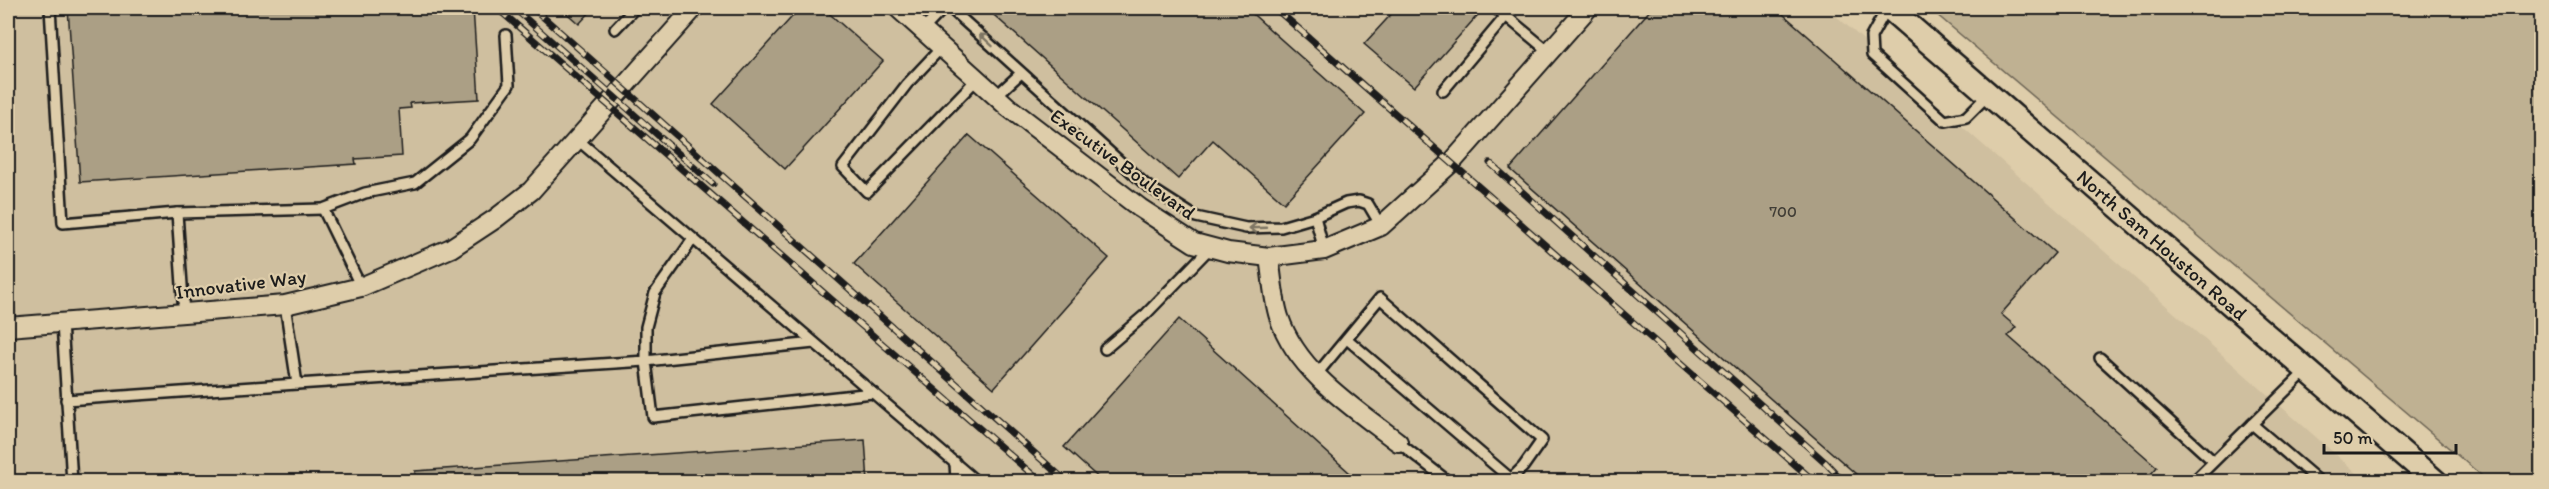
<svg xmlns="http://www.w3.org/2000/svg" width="2549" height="489" font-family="Itim,sans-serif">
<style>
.built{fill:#cfbf9f}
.green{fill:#bfb192;stroke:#6e6657;stroke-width:1.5}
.building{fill:#ab9f85;stroke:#1c1c1c;stroke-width:1.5}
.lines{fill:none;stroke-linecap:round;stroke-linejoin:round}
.service-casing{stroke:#1c1c1c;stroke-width:14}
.minor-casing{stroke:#1c1c1c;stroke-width:22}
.tertiary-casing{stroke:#1c1c1c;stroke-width:27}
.service{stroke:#decdaa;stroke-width:9}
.minor{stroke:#decdaa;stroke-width:18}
.tertiary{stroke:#decdaa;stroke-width:22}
.rail-casing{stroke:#1c1c1c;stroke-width:7}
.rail{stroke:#decdaa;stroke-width:4.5;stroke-dasharray:14;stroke-linecap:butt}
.oneway{stroke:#7d7463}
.labels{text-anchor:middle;stroke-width:4.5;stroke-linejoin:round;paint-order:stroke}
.number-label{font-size:16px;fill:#403d36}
.street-label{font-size:20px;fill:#1c1c1c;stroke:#decdaa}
</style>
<rect width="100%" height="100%" fill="#decdaa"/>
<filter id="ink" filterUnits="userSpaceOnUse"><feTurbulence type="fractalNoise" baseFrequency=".0167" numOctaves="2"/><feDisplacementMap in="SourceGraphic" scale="12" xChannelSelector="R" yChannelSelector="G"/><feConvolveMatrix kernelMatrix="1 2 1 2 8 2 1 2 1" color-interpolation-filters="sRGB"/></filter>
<g filter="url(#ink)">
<polygon class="built" points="8,8 1827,8 2366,481 8,481"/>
<polygon class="green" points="1929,8 2541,8 2541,481 2488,481"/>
<g class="building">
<polygon points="68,8 473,8 479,99 410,103 411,108 399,109 402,156 355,159 356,164 80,182"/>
<polygon points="561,8 594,8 579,24"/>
<polygon points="800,8 823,8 883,61 785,169 713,104"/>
<polygon points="986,8 1246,8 1365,114 1284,203 1213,140 1178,179"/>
<polygon points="1397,8 1484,8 1414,87 1364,44"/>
<polygon points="1652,8 1776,8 2055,253 2001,314 2016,327 2008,336 2157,467 2144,482 1865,482 1510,169"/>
<polygon points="969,135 1109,258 994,388 854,264"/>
<polygon points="1179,319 1360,482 1103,482 1064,447"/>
<polygon points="865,440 868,482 415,482 415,471"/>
</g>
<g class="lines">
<g class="service-casing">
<g id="service">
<polyline points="50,8 63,223 177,213 323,209"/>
<polyline points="950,8 1146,185 1196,217 1246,228 1281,227 1315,217 1346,203 1359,201 1368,204 1381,226"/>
<polyline points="1887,8 1871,37 1872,55 1945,121 1966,117 1988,95"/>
<polyline points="1506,16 1549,52"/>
<polyline points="615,29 635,8"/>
<polyline points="923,30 944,8"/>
<polyline points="942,47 907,84 843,167 867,192 977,79"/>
<polyline points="1443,91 1506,16 1495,8"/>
<polyline points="996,96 1021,73"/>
<polyline points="578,140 977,482"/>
<polyline points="177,213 184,314"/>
<polyline points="1315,217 1324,250"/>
<polyline points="361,287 323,209 365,193 415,183 470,139 509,85 506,35"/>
<polyline points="8,301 9,327"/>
<polyline points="285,305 297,384 646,361 646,327 655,293 693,239"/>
<polyline points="62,323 72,482"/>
<polyline points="1347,339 1511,479"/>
<polyline points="814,343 646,361 653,417 873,393"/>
<polyline points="1105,349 1146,314 1211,247"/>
<polyline points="2100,358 2213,461"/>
<polyline points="1317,374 1380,298 1542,440 1523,467 1508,482"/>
<polyline points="66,400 297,384"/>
<polyline points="2252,424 2320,482"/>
<polyline points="1398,442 1449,482"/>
<polyline points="955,462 956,482"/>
<polyline points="2193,482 2307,370"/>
</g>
</g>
<g class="minor-casing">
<g id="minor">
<polyline points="898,8 1008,107 1140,208 1194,243 1228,252 1269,257 1324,250 1381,226 1452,162 1588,8"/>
<path d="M1269,257C1272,276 1273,298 1279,317C1297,372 1354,408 1398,442"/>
<polyline points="8,327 285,305 361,287 451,248 495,219 531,191 694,8"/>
</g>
</g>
<g class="tertiary-casing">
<polyline id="tertiary" points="1889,8 2436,482"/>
</g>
<use href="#service" class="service"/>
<use href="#minor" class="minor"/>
<use href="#tertiary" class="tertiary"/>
<g class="rail-casing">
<g id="rail">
<polyline points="497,8 1041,482"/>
<polyline points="514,8 713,184"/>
<polyline points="533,8 1067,482"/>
<polyline points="1275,8 1815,482"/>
<polyline points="1490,163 1825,462 1844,482"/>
</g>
</g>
<use href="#rail" class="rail"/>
</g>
<defs><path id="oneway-shaft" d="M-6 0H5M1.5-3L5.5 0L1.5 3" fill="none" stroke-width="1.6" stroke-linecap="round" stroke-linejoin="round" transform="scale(1.5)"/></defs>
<g class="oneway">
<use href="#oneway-shaft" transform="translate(986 40) rotate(-137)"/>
<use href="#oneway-shaft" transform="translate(1258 228) rotate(178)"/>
</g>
</g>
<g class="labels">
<g class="number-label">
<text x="1783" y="217">700</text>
</g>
<g class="street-label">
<text transform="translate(1123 164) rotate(36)" y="7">Executive Boulevard</text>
<text transform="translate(2162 245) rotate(41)" y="7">North Sam Houston Road</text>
<text transform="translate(241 284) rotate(-7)" y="7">Innovative Way</text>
</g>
</g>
<rect width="2549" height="489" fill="none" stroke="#decdaa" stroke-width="30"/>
<rect x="15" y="15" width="2519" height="459" fill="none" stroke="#1c1c1c" stroke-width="2" filter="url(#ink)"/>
<path d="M2324 444v9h132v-9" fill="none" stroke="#1c1c1c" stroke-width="3"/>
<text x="2333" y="444" font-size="18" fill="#1c1c1c" stroke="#decdaa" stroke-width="4.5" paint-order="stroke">50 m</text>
</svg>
